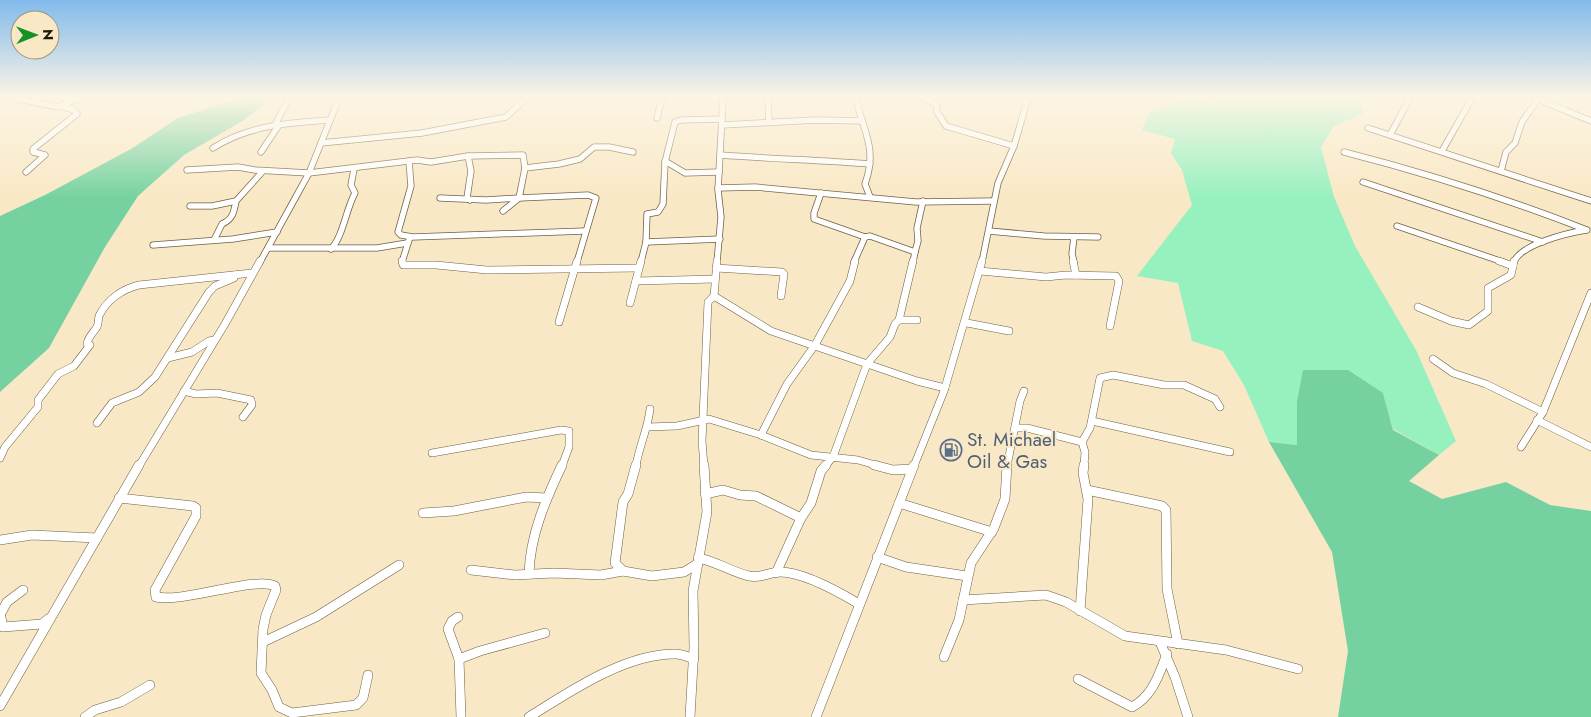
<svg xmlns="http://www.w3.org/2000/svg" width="1591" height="717" font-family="Jost,sans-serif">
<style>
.green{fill:#96f1bf}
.forest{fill:#75d2a0}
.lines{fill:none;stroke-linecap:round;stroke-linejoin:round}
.minor-far2-casing{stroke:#6e5f40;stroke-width:7}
.minor-far1-casing{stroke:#6e5f40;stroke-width:8}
.minor-casing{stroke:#6e5f40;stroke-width:10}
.minor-far2{stroke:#fff;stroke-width:5.5}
.minor-far1{stroke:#fff;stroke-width:7}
.minor{stroke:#fff;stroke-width:9}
.labels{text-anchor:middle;stroke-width:4;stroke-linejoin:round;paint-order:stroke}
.service-label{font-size:19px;fill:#4e5e75;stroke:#f9e8c5;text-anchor:start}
</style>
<rect width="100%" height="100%" fill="#f9e8c5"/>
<polygon class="green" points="1182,98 1217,103 1218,98 1359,98 1364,113 1334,126 1321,147 1334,197 1355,246 1416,350 1456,441 1439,455 1393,429 1383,393 1304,370 1297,401 1297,445 1269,442 1244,385 1223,351 1192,341 1178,283 1137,276 1192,205 1182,170 1171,153 1175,139 1142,130 1149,113"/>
<g class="forest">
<polygon points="240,98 271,98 244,120 184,155 138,196 105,247 49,348 0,392 0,216 45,195 131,149 178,118"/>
<polygon points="1303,370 1348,370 1383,393 1393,430 1439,455 1409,481 1442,499 1506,482 1550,505 1591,511 1591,717 1338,717 1348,651 1332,552 1269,442 1297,445 1297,401"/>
</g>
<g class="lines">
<g class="minor-far2-casing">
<g id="minor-far2">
<polyline points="15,98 58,107 79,98"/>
<polyline points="768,98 769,122"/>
<path d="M856,98C863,132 878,148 865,184L870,197"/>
<polyline points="924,98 936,104 937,112 946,126 1014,146"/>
<polyline points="1535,98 1591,121"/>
<polyline points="657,118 662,98"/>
<polyline points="275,125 289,98"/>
<polyline points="722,125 816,120 861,121"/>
<polyline points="1368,128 1591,201"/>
<polyline points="1390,135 1410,98"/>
<polyline points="321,143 422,133 506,117 526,98"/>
<path d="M213,148C249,125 288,123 330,120"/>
<polyline points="1442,151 1472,98"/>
<polyline points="261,152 279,125"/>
<path d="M1344,152C1426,173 1508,199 1587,230"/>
<path d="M721,155C771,159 820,160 870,164"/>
<polyline points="468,156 471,171 467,198 470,200"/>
<polyline points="409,161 411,186 398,232 401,235 413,237 585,231"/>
<polyline points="665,161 685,173 719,172"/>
<polyline points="525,168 559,164 580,159 594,147 609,147 633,152"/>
<polyline points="187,170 238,167 255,170 309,173 417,160 431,162 468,156 523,155 525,168 519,198 588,195 596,198 577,262"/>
<polyline points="1501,171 1506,152 1515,143 1522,122 1538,99"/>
<polyline points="26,172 45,155 33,152 33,149 77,114 74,110 61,106"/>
<polyline points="1363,182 1543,242"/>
<polyline points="718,188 755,187 916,202 993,201"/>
<polyline points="821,193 814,213 814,219 865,237"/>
<polyline points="440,198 486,200 519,198"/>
<polyline points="190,206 212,206 236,201 263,171"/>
<polyline points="503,211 519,198"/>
<polyline points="1397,226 1503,262"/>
<polyline points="989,231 1044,236 1098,237"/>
<path d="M214,240L222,224C233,219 234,212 236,201"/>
<polyline points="646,242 720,239"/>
<polyline points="153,245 233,239 277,232"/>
<polyline points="268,248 377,248 407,243"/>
<path d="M331,249C343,237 346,209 355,193L351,185L354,169"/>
<polyline points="260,262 309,173 339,98"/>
<polyline points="402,262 410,237"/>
<polyline points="641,262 646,242 647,214 658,212 663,204 665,162 675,122 681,120 722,119"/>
<polyline points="717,262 721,217 718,190 723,98"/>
<polyline points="854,262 865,237 870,236 915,252 918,241 917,228 923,201"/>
<polyline points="913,262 915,252"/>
<polyline points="982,262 998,183 1014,146 1028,98"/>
<polyline points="1074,262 1072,254 1074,237"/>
<path d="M1514,262C1521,244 1568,233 1586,230"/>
</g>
</g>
<g class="minor-far1-casing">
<g id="minor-far1">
<polyline points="402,261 403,265 436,265 487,270 638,268"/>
<polyline points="1073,261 1076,275"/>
<polyline points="1499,261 1513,266"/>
<polyline points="716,268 782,272 784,274 781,296"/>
<polyline points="980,271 1046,277 1066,275 1116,276 1119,281 1110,326"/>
<polyline points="636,281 715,279"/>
<polyline points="714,296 771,331 917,381 945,388"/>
<polyline points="630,303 641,261"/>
<polyline points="1418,307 1451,321 1469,325 1488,311 1488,288 1511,275 1514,261"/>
<polyline points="899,320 913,261"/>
<polyline points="559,322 577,261"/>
<polyline points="967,323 1009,331"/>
<polyline points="168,358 192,352 209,341 214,340"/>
<polyline points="1433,359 1453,373 1486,384 1543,412"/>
<polyline points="184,391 196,394 217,393 251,400 252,405 243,417"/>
<polyline points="1537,420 1591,447"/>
<polyline points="1092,421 1230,452"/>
<polyline points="97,423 112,403 139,392 155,377 209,292 215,286 234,278 235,275"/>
<polyline points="648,427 677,426 709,419 761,435 811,455 858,460 879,466"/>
<polyline points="1016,428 1027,428 1082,442"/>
<polyline points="761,435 787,384 815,345 850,281 855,261"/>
<polyline points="1521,447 1543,412 1591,293"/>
<polyline points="432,453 561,430 569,431 569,447 562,466"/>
<path d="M0,458L5,447L38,407V400L58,374L74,366L90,345L87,344C88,337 93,333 97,327C99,323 98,319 99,316C107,299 123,289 139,285L252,273"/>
<polyline points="139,466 225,324 260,261"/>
<path d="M636,466C639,446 648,429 650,409"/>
<polyline points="704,466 702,441 708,302 714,296 717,261"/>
<polyline points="825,466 833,457 867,364 890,337 895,324 899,320 917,320"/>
<polyline points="914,466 944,391 982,261"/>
<polyline points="1007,466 1020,401 1024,391"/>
<polyline points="1084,466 1085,452 1082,442 1090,428 1100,378 1113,375 1164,385 1184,385 1215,399 1220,407"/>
</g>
</g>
<g class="minor-casing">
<g id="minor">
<polyline points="636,465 628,494 623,502 615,563 623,571 652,576 684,572 697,564"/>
<polyline points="874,465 893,470 912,469"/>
<polyline points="1087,490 1162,506 1166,510 1167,589 1178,644"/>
<polyline points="705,494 723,490 740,495 756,496 801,518"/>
<path d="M119,498L193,506L196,508V516L155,590L156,597C184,603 255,576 275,586L276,590L266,615L263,629L261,673L272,690L279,707L292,713L356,705L363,698L368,675"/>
<polyline points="899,503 992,532"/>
<polyline points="423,513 454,511 526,497 547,498"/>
<polyline points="0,540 32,535 97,538"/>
<polyline points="877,557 906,567 967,576"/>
<path d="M698,558C716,561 731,572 749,576C760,579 769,572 780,572C804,572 839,592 859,604"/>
<polyline points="471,570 515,575 554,573 601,575 623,571"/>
<polyline points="776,573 801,518 811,503 821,471 826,465"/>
<path d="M529,574C530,535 546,499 562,465"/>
<polyline points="963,600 1046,595 1066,602 1125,636 1226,650 1298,669"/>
<polyline points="1080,611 1088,499 1083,473 1084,465"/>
<polyline points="0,613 3,627 42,624 48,619"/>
<polyline points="1,613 7,602 23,590"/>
<polyline points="458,617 452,621 448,629 459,659 461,717"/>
<polyline points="263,642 316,617 399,565"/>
<polyline points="1160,642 1175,677 1188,717"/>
<polyline points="944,657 959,620 971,563 994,528 1005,499 1007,465"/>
<polyline points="459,659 480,651 545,633"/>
<path d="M1078,679L1132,707C1153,696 1159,674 1167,654"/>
<polyline points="0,706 139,465"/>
<polyline points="85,717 95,710 121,702 150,685"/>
<path d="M529,717C569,692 626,653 676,654C682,654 688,657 694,659"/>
<polyline points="690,717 694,647 693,591 707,512 704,465"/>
<polyline points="816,717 914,465"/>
</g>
</g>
<use href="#minor-far2" class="minor-far2"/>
<use href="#minor-far1" class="minor-far1"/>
<use href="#minor" class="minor"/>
</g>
<linearGradient id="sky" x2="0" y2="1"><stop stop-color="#82baec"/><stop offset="0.49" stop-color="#fcf5e5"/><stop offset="1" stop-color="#fcf5e5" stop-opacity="0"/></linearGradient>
<rect width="1591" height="198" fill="url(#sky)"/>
<defs>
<g id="fuel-ring" transform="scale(1.125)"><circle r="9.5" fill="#f9e8c5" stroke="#5c6f8a" stroke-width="1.5"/><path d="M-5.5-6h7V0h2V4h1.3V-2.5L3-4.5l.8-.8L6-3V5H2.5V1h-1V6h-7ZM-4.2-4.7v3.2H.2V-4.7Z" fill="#5c6f8a"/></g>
</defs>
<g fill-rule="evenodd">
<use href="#fuel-ring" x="951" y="450"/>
</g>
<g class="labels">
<g class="service-label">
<text x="967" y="446">St. Michael<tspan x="967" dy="22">Oil &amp; Gas</tspan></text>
</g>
</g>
<g transform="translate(35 35) rotate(89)"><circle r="24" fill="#f9e8c5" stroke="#a1947a"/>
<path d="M0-4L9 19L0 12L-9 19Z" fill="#149324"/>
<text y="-8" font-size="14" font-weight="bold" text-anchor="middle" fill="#1d170a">N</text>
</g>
</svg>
